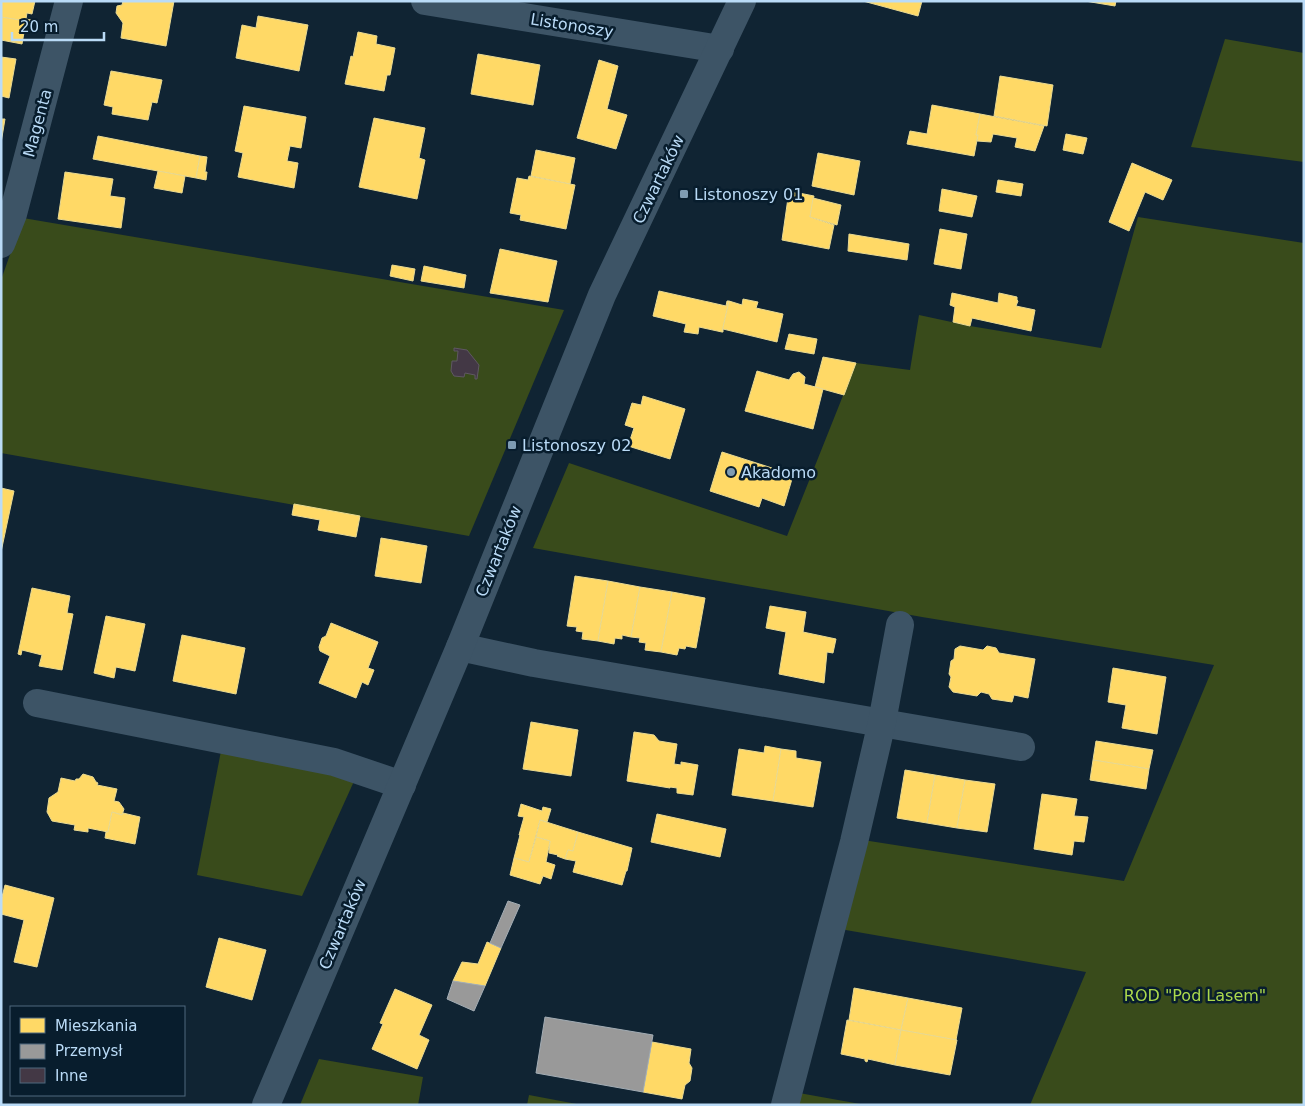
<svg xmlns="http://www.w3.org/2000/svg" width="1305" height="1106" font-family="'DejaVu Sans',sans-serif">
<style>
.green{fill:#394b1b}
.homes{fill:#ffd966;stroke:#eada92}
.industry{fill:#999;stroke:#a3adb5}
.building{fill:#433845;stroke:#5f5862}
.lines{fill:none;stroke-linecap:round;stroke-linejoin:round}
.minor{stroke:#3d5466;stroke-width:28}
.poi-dot{fill:#7e9bb2;stroke:#081d2d;stroke-width:2}
.labels{text-anchor:middle;stroke-width:5;stroke-linejoin:round;paint-order:stroke}
.street-label{font-size:16px;fill:#badbf7;stroke:#081d2d}
.poi-label{font-size:16px;fill:#badbf7;stroke:#081d2d;text-anchor:start}
.park-label{font-size:16px;fill:#acd94c;stroke:#081d2d}
</style>
<rect width="100%" height="100%" fill="#102433"/>
<g class="green">
<polygon points="1225,39 1304,53 1304,162 1191,147"/>
<polygon points="1138,217 1304,243 1304,1105 1030,1105 1086,972 840,929 863,840 1124,881 1214,665 922,617 533,548 569,463 787,536 856,363 910,370 919,315 970,326 1101,348"/>
<polygon points="23,218 564,310 469,536 1,453 1,280"/>
<polygon points="221,751 355,779 302,896 197,875"/>
<polygon points="319,1059 423,1077 418,1105 300,1105"/>
<polygon points="799,1093 866,1105 796,1105"/>
<polygon points="529,1095 582,1105 527,1105"/>
</g>
<g class="homes">
<polygon points="1,1 35,1 32,14 27,13 26,19 31,20 31,22 1,17"/>
<polygon points="123,1 174,1 166,46 121,38 123,23 116,13 117,6 122,5"/>
<polygon points="863,1 922,1 918,16"/>
<polygon points="1085,1 1116,1 1115,6"/>
<polygon points="258,16 308,25 299,71 236,58 242,25 256,28"/>
<polygon points="1,17 26,21 22,44 1,40"/>
<polygon points="358,32 377,36 376,44 395,48 390,75 387,75 384,91 345,84 351,56 353,57"/>
<polygon points="478,54 540,65 533,105 471,94"/>
<polygon points="1,57 16,59 9,98 1,96"/>
<polygon points="599,60 618,66 607,109 627,115 616,149 577,138"/>
<polygon points="111,71 162,80 157,103 152,102 148,120 112,114 113,107 104,105"/>
<polygon points="1000,76 1053,85 1047,126 994,116"/>
<polygon points="932,105 980,114 976,135 978,135 974,156 907,144 910,131 927,134"/>
<polygon points="244,106 306,117 301,148 290,146 287,161 298,163 294,188 238,177 243,153 235,151"/>
<polygon points="980,114 1044,126 1035,151 1015,147 1017,138 993,134 991,142 977,141 978,135 976,135"/>
<polygon points="374,118 425,128 419,158 425,160 417,199 359,187"/>
<polygon points="1,119 5,119 1,143"/>
<polygon points="1066,134 1087,138 1083,154 1063,150"/>
<polygon points="98,136 200,156 196,178 93,159"/>
<polygon points="536,150 575,158 570,184 531,176"/>
<polygon points="818,153 860,161 854,195 812,186"/>
<polygon points="200,156 207,157 205,172 207,172 206,180 196,178"/>
<polygon points="1132,163 1172,180 1163,200 1145,192 1129,231 1109,222"/>
<polygon points="158,171 185,176 182,193 154,188"/>
<polygon points="65,172 113,179 110,196 125,198 121,228 58,219"/>
<polygon points="529,176 575,185 566,229 520,220 521,215 510,213 517,178 528,180"/>
<polygon points="998,180 1023,184 1021,196 996,192"/>
<polygon points="942,189 977,196 972,217 939,211"/>
<polygon points="789,191 814,196 810,217 834,225 829,249 782,240"/>
<polygon points="813,198 841,205 837,225 810,217"/>
<polygon points="940,229 967,234 961,269 934,264"/>
<polygon points="849,234 909,244 907,260 848,251"/>
<polygon points="500,249 557,261 548,302 490,293"/>
<polygon points="392,265 415,269 413,281 390,276"/>
<polygon points="424,266 466,275 464,288 421,281"/>
<polygon points="659,291 726,306 727,301 729,301 722,332 699,327 698,334 684,332 686,324 653,316"/>
<polygon points="952,293 998,303 999,293 1017,297 1017,300 1018,301 1016,306 1035,310 1031,331 972,318 970,326 953,322 955,307 950,305"/>
<polygon points="743,299 758,302 756,308 783,314 777,342 723,329 723,332 722,332 729,301 742,305"/>
<polygon points="789,334 817,339 814,354 785,349"/>
<polygon points="823,357 856,363 844,395 815,387"/>
<polygon points="757,371 789,380 793,374 799,372 805,377 804,384 823,389 813,429 745,411"/>
<polygon points="643,396 685,409 670,459 628,446 634,428 625,425 632,403 641,405"/>
<polygon points="722,452 772,468 770,472 792,479 784,506 762,498 759,507 710,491"/>
<polygon points="1,488 14,491 1,552"/>
<polygon points="294,504 360,516 356,537 318,530 320,520 292,515"/>
<polygon points="381,538 427,546 421,583 375,576"/>
<polygon points="575,576 608,581 598,641 582,639 583,632 576,631 577,627 567,626"/>
<polygon points="608,581 640,587 631,637 622,635 622,639 615,638 614,644 598,641"/>
<polygon points="640,587 672,592 661,652 645,650 646,643 639,642 640,638 631,637"/>
<polygon points="32,588 70,596 67,613 73,614 62,670 39,666 42,655 22,650 21,655 18,654"/>
<polygon points="672,592 705,598 696,648 686,646 685,649 679,648 677,655 661,652"/>
<polygon points="770,606 806,612 803,632 836,639 833,653 827,652 824,683 779,674 786,632 766,628"/>
<polygon points="106,616 145,624 135,671 116,667 114,678 94,673"/>
<polygon points="331,623 378,642 368,668 374,670 368,685 362,682 356,698 319,683 330,656 320,651 319,647 322,638 326,636"/>
<polygon points="182,635 245,648 236,694 173,681"/>
<polygon points="960,646 983,650 987,646 996,648 999,653 1035,659 1028,698 1014,695 1012,702 992,699 989,694 981,692 977,696 953,692 949,687 951,677 949,674 951,661 954,659 955,649"/>
<polygon points="1113,668 1166,677 1157,734 1122,728 1126,705 1108,702"/>
<polygon points="531,722 578,730 571,776 523,769"/>
<polygon points="634,732 654,735 659,741 677,744 674,764 681,765 681,762 698,765 693,795 677,793 677,788 670,787 670,788 627,781"/>
<polygon points="1096,741 1153,750 1149,769 1093,760"/>
<polygon points="765,746 781,749 773,801 732,795 739,749 764,753"/>
<polygon points="781,749 796,751 796,758 821,762 813,807 773,801"/>
<polygon points="1093,760 1149,769 1146,789 1090,780"/>
<polygon points="905,770 935,775 927,823 897,818"/>
<polygon points="83,774 93,777 96,782 98,783 97,785 117,789 114,801 119,802 124,809 122,815 112,812 108,832 88,828 88,832 74,830 75,825 52,821 47,812 49,798 58,792 61,778 75,781 76,779 79,779"/>
<polygon points="935,775 965,780 957,828 927,823"/>
<polygon points="965,780 995,784 987,832 957,828"/>
<polygon points="1042,794 1077,799 1074,816 1088,817 1084,842 1074,841 1072,855 1034,849"/>
<polygon points="521,804 542,811 543,807 551,809 547,822 540,820 529,862 514,858 520,835 519,835 524,817 518,816"/>
<polygon points="112,812 122,815 123,813 140,817 135,844 105,838 106,832 108,832"/>
<polygon points="657,814 726,829 720,857 651,842"/>
<polygon points="540,820 578,832 573,851 568,850 565,859 557,856 558,855 549,853 550,841 536,837"/>
<polygon points="578,832 632,848 627,871 626,871 622,885 573,872 576,861 565,859 568,850 573,851"/>
<polygon points="536,837 550,841 546,862 555,865 551,879 543,876 540,884 510,875 514,858 529,862"/>
<polygon points="5,885 54,898 37,967 14,962 24,920 1,914 1,901"/>
<polygon points="219,938 266,950 252,1000 206,987"/>
<polygon points="487,942 501,948 485,986 453,981 462,962 478,964"/>
<polygon points="854,988 908,998 901,1030 849,1020"/>
<polygon points="395,989 432,1005 419,1035 429,1040 417,1069 372,1049 383,1024 380,1023"/>
<polygon points="908,998 962,1008 956,1040 901,1030"/>
<polygon points="847,1020 901,1030 895,1065 868,1059 867,1062 865,1061 865,1059 841,1054"/>
<polygon points="901,1030 957,1040 950,1075 895,1065"/>
<polygon points="652,1042 691,1049 689,1063 692,1068 690,1081 685,1085 682,1099 643,1092"/>
</g>
<g class="industry">
<polygon points="508,901 520,905 501,948 490,943"/>
<polygon points="453,981 485,986 474,1011 447,999"/>
<polygon points="545,1017 653,1035 643,1092 536,1073"/>
</g>
<polygon class="building" points="454,348 467,350 479,365 477,379 475,379 475,375 465,373 464,377 454,376 451,371 452,361 457,361 458,351 454,351"/>
<g class="lines">
<g class="minor">
<polyline points="425,1 720,49"/>
<polyline points="1,244 13,214 69,1"/>
<polyline points="460,647 534,663 1021,747"/>
<polyline points="37,703 334,762 402,785"/>
<polyline points="266,1105 460,647 602,295 742,1"/>
<polyline points="785,1105 854,842 882,722 900,625"/>
</g>
</g>
<g class="poi-dot">
<rect x="679" y="189" width="10" height="10" rx="2.5"/>
<rect x="507" y="440" width="10" height="10" rx="2.5"/>
<circle cx="731" cy="472" r="5"/>
</g>
<g class="labels">
<g class="street-label">
<text transform="translate(572 25) rotate(9)" y="6">Listonoszy</text>
<text transform="translate(37 123) rotate(-75)" y="6">Magenta</text>
<text transform="translate(658 179) rotate(-64)" y="6">Czwartaków</text>
<text transform="translate(498 551) rotate(-68)" y="6">Czwartaków</text>
<text transform="translate(342 924) rotate(-67)" y="6">Czwartaków</text>
</g>
<g class="poi-label">
<text x="694" y="200">Listonoszy 01</text>
<text x="522" y="451">Listonoszy 02</text>
<text x="741" y="478">Akadomo</text>
</g>
<g class="park-label">
<text x="1195" y="1001">ROD "Pod Lasem"</text>
</g>
</g>
<rect width="1305" height="1106" fill="none" stroke="#badbf7" stroke-width="5"/>
<rect x="10" y="1006" width="175" height="90" fill="#081d2d" stroke="#4f697e"/>
<rect x="20" y="1018" width="25" height="15" fill="#ffd966" stroke="#4f697e"/>
<text x="55" y="1031" font-size="15" fill="#badbf7">Mieszkania</text>
<rect x="20" y="1044" width="25" height="15" fill="#999999" stroke="#4f697e"/>
<text x="55" y="1056" font-size="15" fill="#badbf7">Przemysł</text>
<rect x="20" y="1068" width="25" height="15" fill="#433845" stroke="#4f697e"/>
<text x="55" y="1081" font-size="15" fill="#badbf7">Inne</text>
<path d="M12 32v8h92v-8" fill="none" stroke="#badbf7" stroke-width="2.5"/>
<text x="20" y="32" font-size="15" fill="#badbf7" stroke="#081d2d" stroke-width="4" paint-order="stroke">20 m</text>
</svg>
